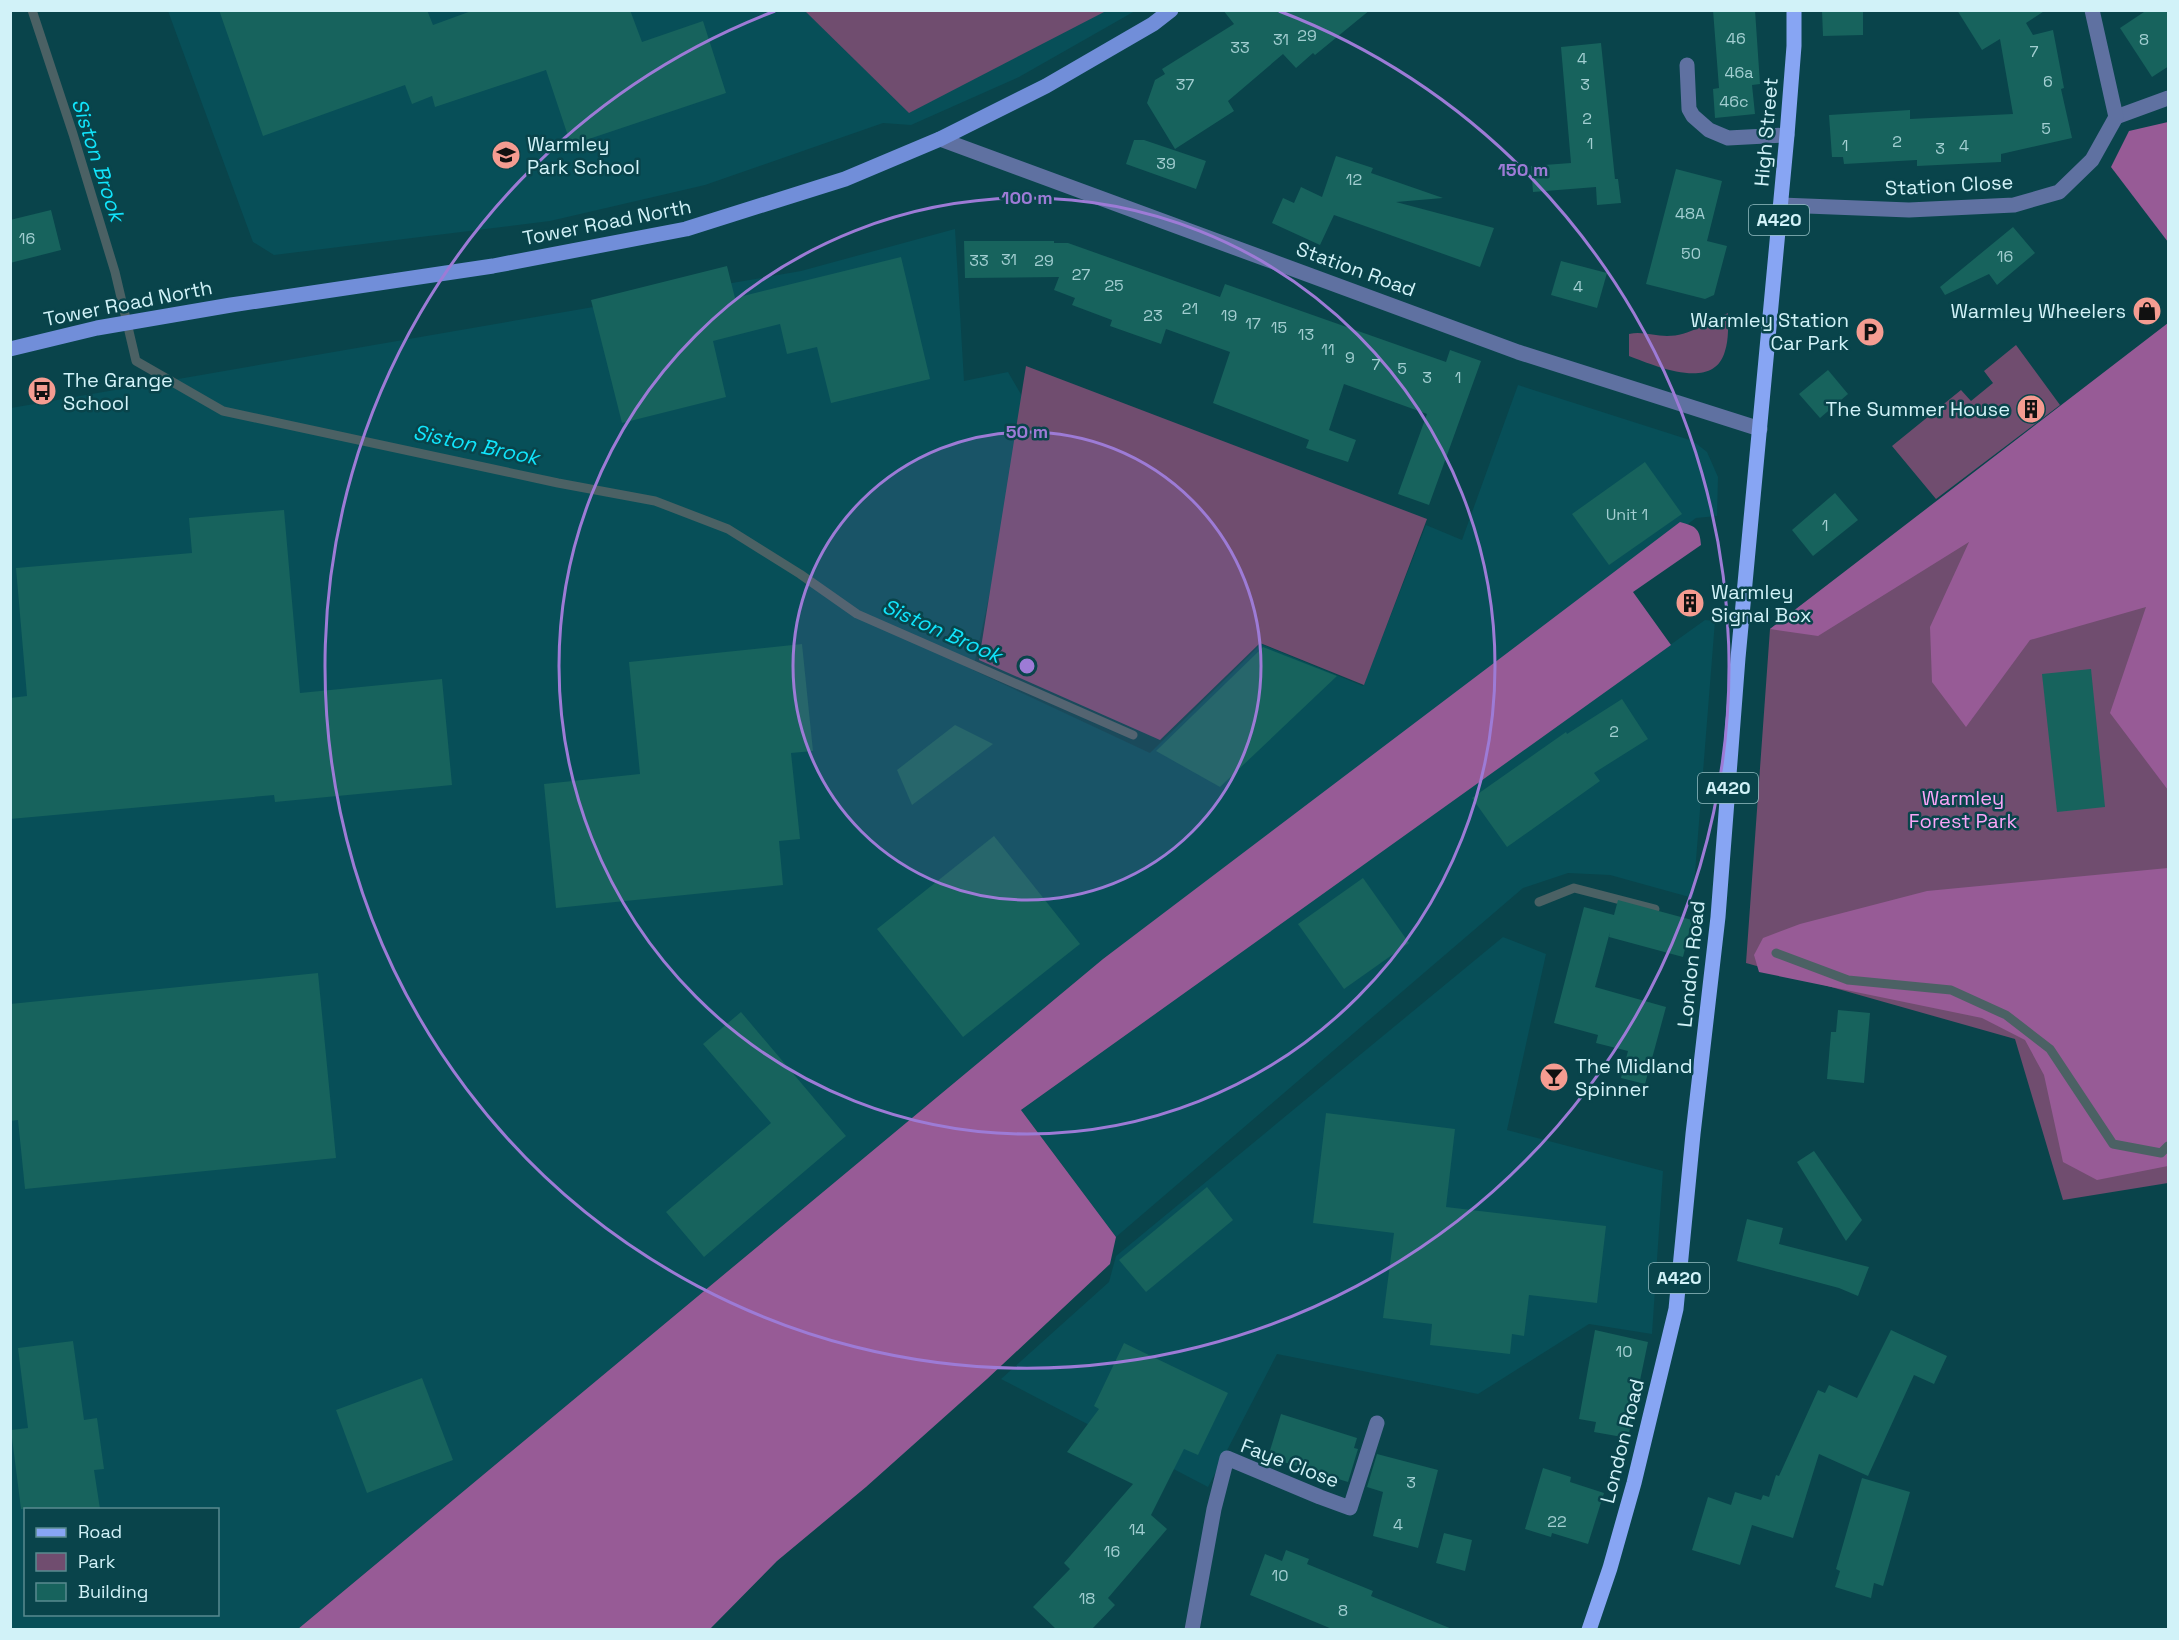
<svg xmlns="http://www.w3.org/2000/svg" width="2179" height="1640" font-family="'Space Grotesk',sans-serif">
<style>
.built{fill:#074f58;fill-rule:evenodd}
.green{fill:#704d6f}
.forest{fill:#975b96}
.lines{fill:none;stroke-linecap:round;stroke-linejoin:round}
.stream{stroke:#4b6164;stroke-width:9}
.building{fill:#17635d}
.street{stroke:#5f71a1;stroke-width:15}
.secondary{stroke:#718ed9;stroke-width:15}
.primary{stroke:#87a5f3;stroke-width:15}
.ring{fill:none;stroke:#9d7bd6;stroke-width:3}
.labels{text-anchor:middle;stroke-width:5;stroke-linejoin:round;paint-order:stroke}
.number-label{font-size:16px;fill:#a2ced1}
.shield{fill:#09444b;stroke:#95bec4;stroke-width:1.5}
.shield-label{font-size:18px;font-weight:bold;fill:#d1f2f8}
.street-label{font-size:20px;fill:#d1f2f8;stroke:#09444b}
.poi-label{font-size:20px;fill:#d1f2f8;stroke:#09444b;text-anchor:start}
.park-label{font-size:20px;fill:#f9a5f7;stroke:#09444b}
.water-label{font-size:21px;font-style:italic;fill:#11e5fc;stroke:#09444b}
.centre{fill:#9d7bd6;stroke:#09444b;stroke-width:3}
.ring-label{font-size:18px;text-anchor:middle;font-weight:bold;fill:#9d7bd6;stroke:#09444b;stroke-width:5;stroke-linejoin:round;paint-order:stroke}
</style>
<rect width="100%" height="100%" fill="#09444b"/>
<g class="built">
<polygon points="168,11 1135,11 1019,77 911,125 883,123 705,185 550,221 274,255 253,242"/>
<path d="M955,229L964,381L1008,372L1030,410L973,670L1150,753L1261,644L1363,686L1426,525L1462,540L1518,385L1693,441L1707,452L1718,477L1717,516L1696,518L1103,959L298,1629H11V408L801,271ZM26,1510H218V1614H26Z"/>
<polygon points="1705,620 1715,621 1693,898 1610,875 1568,873 1523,888 1116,1237 1021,1110"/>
<polygon points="1503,937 1546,954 1507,1130 1663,1171 1652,1334 1589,1324 1478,1394 1277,1354 1208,1487 1001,1379 1109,1282 1116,1256"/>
</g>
<g class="green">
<polygon points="805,11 1106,11 909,113"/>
<path d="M1728,313C1728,325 1729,339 1725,351C1714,392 1656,366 1629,356V334C1642,331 1654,336 1667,336C1689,336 1709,322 1728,313Z"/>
<polygon points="2168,324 2168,1183 2063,1200 2015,1039 1746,963 1770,629 2074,399"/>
<polygon points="2016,345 2060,405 1936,499 1892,446 1961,390 1971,401 1993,383 1984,371"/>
<polygon points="1026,366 1427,519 1364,685 1260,643 1160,740 979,660"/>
</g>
<g class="forest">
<polygon points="2168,122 2168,242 2111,167 2129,131"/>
<polygon points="2168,323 2168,790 2110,713 2146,607 2030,640 1966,727 1932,682 1930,627 1969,542 1818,636 1770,629"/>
<path d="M1680,522C1695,526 1700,528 1701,545L1633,592L1671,645L1021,1110L1116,1237L1110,1264L987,1379L866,1487L777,1561L710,1629H298L1103,959Z"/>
<polygon points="2168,868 2168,1166 2097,1180 2063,1162 2044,1075 2025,1040 1982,1018 1759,972 1754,955 1763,938 1800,924 1927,891"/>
</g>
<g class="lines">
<g class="stream">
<polyline points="32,10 73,134 115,272 136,361 223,411 558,483 655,501 728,529 800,574 857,614 1133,735"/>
<polyline points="1539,902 1574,888 1655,909"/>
<polyline points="1776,953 1848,980 1951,990 2006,1015 2050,1049 2113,1144 2161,1153 2168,1146"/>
</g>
</g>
<g class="building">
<polygon points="219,10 427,10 433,25 474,10 630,10 642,42 703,21 726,93 571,145 546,70 435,107 432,96 412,104 405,85 263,136"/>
<polygon points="1223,10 1370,10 1315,55 1313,53 1296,68 1283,54 1228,101 1234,111 1175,149 1147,103 1155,80 1165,74 1162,69 1234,24"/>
<polygon points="1713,10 1755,10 1760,84 1752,85 1755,114 1715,118 1713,89 1719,88"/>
<polygon points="1822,10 1863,10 1863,35 1823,36"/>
<polygon points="1957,10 2046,10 2026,23 2033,35 2053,30 2064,88 2061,89 2072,138 2001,154 2001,162 1917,166 1917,160 1844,164 1843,157 1832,157 1829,115 1910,110 1910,119 2013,114 2000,39 1982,50"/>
<polygon points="2147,10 2169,10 2169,66 2152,77 2120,28"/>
<polygon points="1601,43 1615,179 1618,179 1621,203 1597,205 1596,187 1533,192 1531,166 1571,163 1561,47"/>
<polygon points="1134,140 1144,140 1206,161 1196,189 1126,164"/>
<polygon points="1336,156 1373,168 1371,173 1443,198 1396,202 1494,228 1480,267 1334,215 1320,245 1272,223 1283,198 1294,203 1301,187 1322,197"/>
<polygon points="1676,169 1722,181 1707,241 1727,246 1714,295 1705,299 1646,284"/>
<polygon points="51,210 61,250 10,263 10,220"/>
<polygon points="2013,227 2035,253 1997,285 1989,274 1945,295 1940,287"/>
<polygon points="964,241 1054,241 1054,243 1068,243 1220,297 1225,284 1446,362 1450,350 1481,361 1429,505 1398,494 1427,414 1344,384 1329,430 1356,440 1348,462 1306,448 1309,440 1213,403 1230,352 1166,329 1161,344 1110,326 1112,320 1072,305 1075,298 1054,290 1059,277 965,278"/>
<polygon points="901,257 930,379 831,403 817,347 787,354 780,324 713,341 726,397 622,423 591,300 727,266 735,298"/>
<polygon points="1561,261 1607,273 1597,308 1551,295"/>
<polygon points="1828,370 1848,394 1820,418 1799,394"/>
<polygon points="1645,462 1682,514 1609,565 1572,514"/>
<polygon points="1835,493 1858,520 1813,556 1792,530"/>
<polygon points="284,510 300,693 442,679 452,785 275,802 274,795 10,819 10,698 27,696 16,568 192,553 189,518"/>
<polygon points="802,644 813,751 791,753 800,839 779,841 783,885 556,908 544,784 640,774 629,662"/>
<polygon points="1263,647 1337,676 1220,787 1156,751"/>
<polygon points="2091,669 2105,807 2057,812 2042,674"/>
<polygon points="1622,699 1648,739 1594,773 1600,781 1507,847 1472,798 1566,732 1567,734"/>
<polygon points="955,725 993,744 912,805 897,770"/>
<polygon points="994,836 1080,944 963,1037 877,929"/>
<polygon points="1363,878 1409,943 1344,989 1298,924"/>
<polygon points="1618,900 1692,920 1683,957 1609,937 1610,932 1595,987 1666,1007 1645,1084 1621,1078 1628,1051 1596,1043 1598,1035 1554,1023 1584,907 1614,915"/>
<polygon points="318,973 336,1158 25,1189 18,1120 10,1121 10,1004"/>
<polygon points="1838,1010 1870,1013 1864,1083 1827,1079 1831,1032 1836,1032"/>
<polygon points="741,1012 846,1136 704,1257 666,1212 771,1123 703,1044"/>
<polygon points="1326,1113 1455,1129 1446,1207 1606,1226 1597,1303 1529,1295 1524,1336 1512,1334 1510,1354 1430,1345 1432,1324 1383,1318 1394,1233 1313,1223"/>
<polygon points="1814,1151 1862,1220 1846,1241 1797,1162"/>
<polygon points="1207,1187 1233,1220 1146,1292 1119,1260"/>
<polygon points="1747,1219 1783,1228 1779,1244 1869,1267 1858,1296 1839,1288 1737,1261"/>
<polygon points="1595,1330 1648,1342 1628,1438 1594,1432 1596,1422 1579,1419"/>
<polygon points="1891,1330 1947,1356 1934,1384 1914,1375 1868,1476 1819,1454 1793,1538 1752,1525 1740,1565 1692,1550 1708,1497 1731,1505 1735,1492 1761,1500 1763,1495 1769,1497 1776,1475 1779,1476 1818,1390 1825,1393 1829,1385 1857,1398"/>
<polygon points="73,1341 84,1420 97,1418 104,1469 94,1470 100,1509 21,1509 11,1430 28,1428 18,1348"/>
<polygon points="1124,1343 1228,1393 1198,1455 1184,1449 1151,1515 1167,1529 1108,1598 1115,1605 1092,1629 1056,1629 1033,1607 1070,1569 1064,1563 1133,1484 1067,1452 1099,1409 1094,1406"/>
<polygon points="422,1378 453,1460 367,1493 336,1410"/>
<polygon points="1281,1414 1357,1438 1354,1448 1358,1449 1348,1482 1268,1457"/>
<polygon points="1377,1454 1438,1470 1418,1548 1373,1536 1383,1492 1367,1487"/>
<polygon points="1543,1468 1571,1477 1570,1482 1604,1493 1588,1544 1552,1533 1551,1537 1525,1529"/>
<polygon points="1862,1478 1910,1492 1883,1586 1874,1583 1871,1598 1835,1587 1840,1571 1836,1569"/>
<polygon points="1444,1533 1472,1540 1465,1571 1436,1563"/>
<polygon points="1286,1550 1309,1559 1307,1564 1373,1591 1371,1596 1452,1629 1332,1629 1250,1595 1265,1554 1282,1561"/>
</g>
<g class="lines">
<g class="street">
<polyline points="1687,65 1689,109 1693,116 1709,130 1728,138 1787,135"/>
<polyline points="2116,117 2168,98"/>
<polyline points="940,139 1518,352 1760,429"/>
<polyline points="1781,205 1909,210 2014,205 2059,192 2092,160 2116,117 2092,10"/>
<polyline points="1192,1630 1214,1509 1227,1458 1320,1497 1350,1508 1377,1423"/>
</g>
<polyline class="secondary" points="10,349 97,328 231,305 493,266 686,229 845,179 940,139 1046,86 1153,24 1171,10"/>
<polyline class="primary" points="1589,1630 1610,1568 1634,1483 1676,1309 1693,1134 1718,917 1738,658 1787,135 1794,46 1794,10"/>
</g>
<circle cx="1027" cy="666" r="234" fill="#9d7bd6" fill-opacity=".12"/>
<g class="ring">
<circle cx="1027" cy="666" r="234"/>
<circle cx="1027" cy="666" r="468"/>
<path d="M1279 11A702 702 0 1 1 775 11"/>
</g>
<defs>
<g id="school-disc" transform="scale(1.5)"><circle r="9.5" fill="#f59c91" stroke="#09444b"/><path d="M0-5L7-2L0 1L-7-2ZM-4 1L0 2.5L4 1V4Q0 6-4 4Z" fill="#111"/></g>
<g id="shop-disc" transform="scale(1.5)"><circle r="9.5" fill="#f59c91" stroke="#09444b"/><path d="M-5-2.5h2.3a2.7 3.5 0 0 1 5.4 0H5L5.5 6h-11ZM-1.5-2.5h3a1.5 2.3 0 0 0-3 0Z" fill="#111"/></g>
<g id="parking-disc" transform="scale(1.5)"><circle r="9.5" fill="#f59c91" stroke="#09444b"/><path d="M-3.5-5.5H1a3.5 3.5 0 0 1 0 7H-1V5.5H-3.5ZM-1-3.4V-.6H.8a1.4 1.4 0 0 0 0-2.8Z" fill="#111"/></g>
<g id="bus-disc" transform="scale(1.5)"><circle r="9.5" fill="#f59c91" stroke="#09444b"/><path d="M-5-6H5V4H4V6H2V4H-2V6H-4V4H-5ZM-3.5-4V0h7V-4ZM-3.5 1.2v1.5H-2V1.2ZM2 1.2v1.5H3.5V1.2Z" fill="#111"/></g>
<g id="building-disc" transform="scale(1.5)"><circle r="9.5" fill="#f59c91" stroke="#09444b"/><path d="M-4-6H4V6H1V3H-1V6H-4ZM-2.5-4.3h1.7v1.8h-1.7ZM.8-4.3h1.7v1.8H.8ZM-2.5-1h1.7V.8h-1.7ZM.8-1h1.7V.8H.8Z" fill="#111"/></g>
<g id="bar-disc" transform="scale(1.5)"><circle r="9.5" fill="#f59c91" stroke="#09444b"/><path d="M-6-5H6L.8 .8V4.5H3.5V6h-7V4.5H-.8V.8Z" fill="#111"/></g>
</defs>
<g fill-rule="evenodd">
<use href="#school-disc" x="506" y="155"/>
<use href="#shop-disc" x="2147" y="311"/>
<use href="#parking-disc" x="1870" y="332"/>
<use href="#bus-disc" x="42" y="391"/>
<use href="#building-disc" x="2031" y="409"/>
<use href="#building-disc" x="1690" y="603"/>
<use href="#bar-disc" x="1554" y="1077"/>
</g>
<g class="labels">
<g class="number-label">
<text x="1307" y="41">29</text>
<text x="1736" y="44">46</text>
<text x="1281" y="45">31</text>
<text x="2144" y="45">8</text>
<text x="1240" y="53">33</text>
<text x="2034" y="57">7</text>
<text x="1582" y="64">4</text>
<text x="1739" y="78">46a</text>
<text x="2048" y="87">6</text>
<text x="1185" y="90">37</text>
<text x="1585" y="90">3</text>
<text x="1734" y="107">46c</text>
<text x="1587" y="124">2</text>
<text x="2046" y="134">5</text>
<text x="1897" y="147">2</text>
<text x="1590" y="149">1</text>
<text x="1845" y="151">1</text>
<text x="1964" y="151">4</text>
<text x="1940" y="154">3</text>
<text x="1166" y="169">39</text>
<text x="1354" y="185">12</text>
<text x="1690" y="219">48A</text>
<text x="27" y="244">16</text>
<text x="1691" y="259">50</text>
<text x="2005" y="262">16</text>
<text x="1009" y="265">31</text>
<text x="979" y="266">33</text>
<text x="1044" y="266">29</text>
<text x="1081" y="280">27</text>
<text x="1114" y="291">25</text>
<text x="1578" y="292">4</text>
<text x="1190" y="314">21</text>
<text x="1153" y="321">23</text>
<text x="1229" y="321">19</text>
<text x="1253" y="329">17</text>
<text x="1279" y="333">15</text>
<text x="1306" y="340">13</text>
<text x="1328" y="355">11</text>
<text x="1350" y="363">9</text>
<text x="1376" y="370">7</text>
<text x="1402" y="374">5</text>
<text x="1427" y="383">3</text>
<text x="1458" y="383">1</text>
<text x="1627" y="520">Unit 1</text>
<text x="1825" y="531">1</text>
<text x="1614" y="737">2</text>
<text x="1624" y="1357">10</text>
<text x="1411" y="1488">3</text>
<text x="1557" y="1527">22</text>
<text x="1398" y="1530">4</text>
<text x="1137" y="1535">14</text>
<text x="1112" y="1557">16</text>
<text x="1280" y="1581">10</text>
<text x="1087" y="1604">18</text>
<text x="1343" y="1616">8</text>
</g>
<g class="shield">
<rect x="1749" y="205" width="60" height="30" rx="4.5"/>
<rect x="1698" y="773" width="60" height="30" rx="4.5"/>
<rect x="1649" y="1263" width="60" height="30" rx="4.5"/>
</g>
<g class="shield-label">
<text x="1779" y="226">A420</text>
<text x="1728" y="794">A420</text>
<text x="1679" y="1284">A420</text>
</g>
<g class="street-label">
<text transform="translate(1766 132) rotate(-85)" y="7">High Street</text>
<text transform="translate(1949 185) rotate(-3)" y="7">Station Close</text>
<text transform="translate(607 222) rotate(-11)" y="7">Tower Road North</text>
<text transform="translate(1356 269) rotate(20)" y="7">Station Road</text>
<text transform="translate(128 303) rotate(-11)" y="7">Tower Road North</text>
<text transform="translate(1691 964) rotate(-84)" y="7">London Road</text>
<text transform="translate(1622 1441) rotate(-76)" y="7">London Road</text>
<text transform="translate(1290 1463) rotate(21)" y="7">Faye Close</text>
</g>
<g class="poi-label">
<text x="527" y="151">Warmley<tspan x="527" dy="23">Park School</tspan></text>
<text x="2126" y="318" text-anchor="end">Warmley Wheelers</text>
<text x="1849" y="327" text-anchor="end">Warmley Station<tspan x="1849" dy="23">Car Park</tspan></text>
<text x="63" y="387">The Grange<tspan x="63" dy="23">School</tspan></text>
<text x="2010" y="416" text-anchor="end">The Summer House</text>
<text x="1711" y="599">Warmley<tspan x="1711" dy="23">Signal Box</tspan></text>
<text x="1575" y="1073">The Midland<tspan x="1575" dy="23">Spinner</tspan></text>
</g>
<g class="park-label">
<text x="1963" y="805">Warmley<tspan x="1963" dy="23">Forest Park</tspan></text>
</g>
<g class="water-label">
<text transform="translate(98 160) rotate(72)" y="7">Siston Brook</text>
<text transform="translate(476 445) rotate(12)" y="7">Siston Brook</text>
<text transform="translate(942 631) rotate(24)" y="7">Siston Brook</text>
</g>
</g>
<circle cx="1027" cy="666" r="9" class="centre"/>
<g class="ring-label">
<text x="1523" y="176">150 m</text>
<text x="1027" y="204">100 m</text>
<text x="1027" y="438">50 m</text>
</g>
<rect width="2179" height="1640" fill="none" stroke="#d1f2f8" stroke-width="24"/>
<rect x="24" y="1508" width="195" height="108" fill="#09444b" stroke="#598a90" stroke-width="1.5"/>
<rect x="36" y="1528" width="30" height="9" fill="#87a5f3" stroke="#598a90" stroke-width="1.5"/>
<text x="78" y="1538" font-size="18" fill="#d1f2f8">Road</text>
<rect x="36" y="1553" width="30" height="18" fill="#704d6f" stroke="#598a90" stroke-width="1.5"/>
<text x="78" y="1568" font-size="18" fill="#d1f2f8">Park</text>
<rect x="36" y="1583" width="30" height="18" fill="#17635d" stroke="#598a90" stroke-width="1.5"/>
<text x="78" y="1598" font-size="18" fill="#d1f2f8">Building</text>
</svg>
